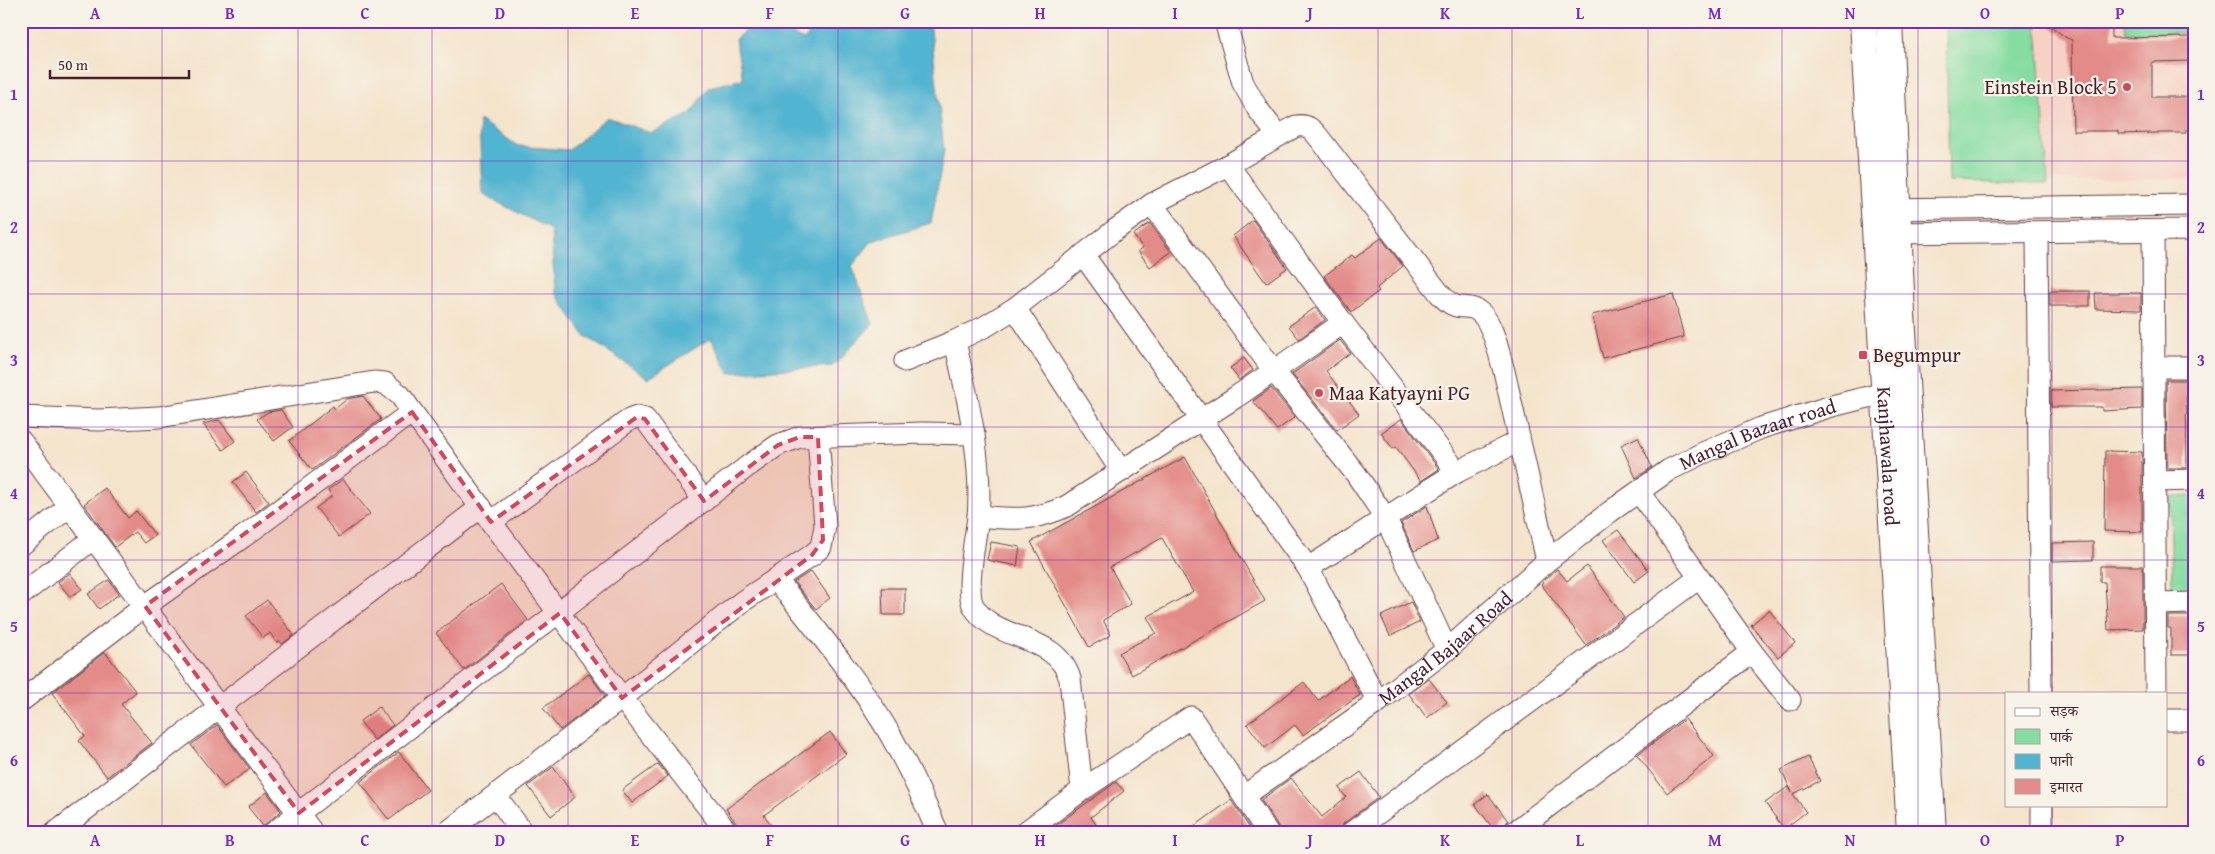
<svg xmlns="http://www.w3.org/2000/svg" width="2215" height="854" font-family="'Gentium Book Plus','Noto Serif Devanagari',serif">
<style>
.built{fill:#f6d2c4}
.green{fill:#85dda1;stroke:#687e66}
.water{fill:#51b4d0;stroke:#4e6a7e}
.building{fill:#e38b88}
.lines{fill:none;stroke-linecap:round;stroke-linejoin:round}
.minor-casing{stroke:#643d43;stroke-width:23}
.major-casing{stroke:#643d43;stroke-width:28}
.minor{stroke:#fff;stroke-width:21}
.major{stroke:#fff;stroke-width:26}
.marked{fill:#d1495b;fill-opacity:0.2;stroke:#d1495b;stroke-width:4;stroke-dasharray:10 6;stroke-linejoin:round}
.grid{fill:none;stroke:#7b2cbf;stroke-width:1;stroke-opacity:0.55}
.poi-dot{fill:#d1495b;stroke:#f7f3e8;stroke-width:2}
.labels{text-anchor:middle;stroke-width:4.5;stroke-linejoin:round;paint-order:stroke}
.poi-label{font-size:20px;fill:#4a1f2b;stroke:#f7f3e8;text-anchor:start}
.street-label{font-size:20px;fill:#4a1f2b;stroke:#f7f3e8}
.neatline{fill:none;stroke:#7b2cbf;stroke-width:2}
.grid-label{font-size:16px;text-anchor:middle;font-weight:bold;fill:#7b2cbf}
</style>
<rect width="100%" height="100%" fill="#f7f3e8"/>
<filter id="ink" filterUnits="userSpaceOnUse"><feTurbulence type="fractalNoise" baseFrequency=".02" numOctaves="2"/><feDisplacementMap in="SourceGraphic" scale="10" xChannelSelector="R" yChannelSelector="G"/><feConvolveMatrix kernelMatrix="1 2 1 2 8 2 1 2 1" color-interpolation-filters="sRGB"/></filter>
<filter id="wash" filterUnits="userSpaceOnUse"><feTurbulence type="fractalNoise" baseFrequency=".0096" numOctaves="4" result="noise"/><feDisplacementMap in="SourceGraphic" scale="20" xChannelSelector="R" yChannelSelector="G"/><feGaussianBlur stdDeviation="1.12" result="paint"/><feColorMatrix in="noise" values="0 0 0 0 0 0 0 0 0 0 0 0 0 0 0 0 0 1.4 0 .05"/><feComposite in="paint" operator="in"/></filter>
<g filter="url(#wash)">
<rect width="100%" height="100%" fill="#f4e4cc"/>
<polygon class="built" points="1946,21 2194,21 2194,179 1949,182"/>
<g class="green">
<polygon points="1946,21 2037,21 2048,184 1949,182"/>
<polygon points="2125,21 2194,21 2194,33 2126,33"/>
<polygon points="2170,496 2194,496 2194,590 2172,591"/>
</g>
<polygon class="water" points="757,21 768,21 803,40 825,21 930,21 944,151 931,223 872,241 852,266 873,324 833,366 729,373 711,338 648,378 584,335 555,293 551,230 482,194 479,120 518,146 569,150 607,117 651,133 690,114 709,87 743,79 735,39"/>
<g id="blocks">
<g class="building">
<polygon points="2044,21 2112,21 2112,38 2194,37 2194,61 2152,62 2152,97 2194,97 2194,129 2186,130 2186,133 2152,133 2118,134 2118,131 2073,131 2072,40 2065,37"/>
<polygon points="1253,220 1287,268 1266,283 1233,236"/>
<polygon points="1150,223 1171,252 1150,267 1138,251 1143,248 1133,235"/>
<polygon points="1381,238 1403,266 1377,288 1379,291 1351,312 1324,276 1352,255 1355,258"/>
<rect x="2050" y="291" width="40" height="15"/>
<polygon points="2095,293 2141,293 2141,310 2096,309"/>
<polygon points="1673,294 1684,337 1603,358 1592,315"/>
<polygon points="1316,307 1325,320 1299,339 1289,326"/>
<polygon points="1340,340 1350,353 1326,371 1359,414 1337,430 1292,374"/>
<polygon points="1244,358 1253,370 1239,380 1230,368"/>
<polygon points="2166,380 2186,380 2187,468 2167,468"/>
<polygon points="1271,388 1295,417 1277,430 1253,401"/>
<polygon points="2142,389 2142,409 2102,411 2102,407 2051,407 2051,391"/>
<polygon points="363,396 381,419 312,470 289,441 333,406 335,409 347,399"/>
<polygon points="281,410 293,427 274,441 257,419 268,412"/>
<polygon points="1401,419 1439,469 1421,481 1396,447 1393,449 1381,433"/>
<polygon points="219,420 235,441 223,450 203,424"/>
<polygon points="1638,437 1652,467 1636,478 1621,445"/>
<polygon points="2105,451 2142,452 2142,532 2104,531"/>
<polygon points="1185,457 1265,601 1132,675 1119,653 1156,633 1147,617 1193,592 1162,538 1110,567 1131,604 1103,620 1111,635 1089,647 1031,542"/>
<polygon points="246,472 269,502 256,512 233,482"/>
<polygon points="343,479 370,514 339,537 316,508 332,496 328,490"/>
<polygon points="105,488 128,518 136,511 155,535 144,543 135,532 115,547 84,504"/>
<polygon points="1427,506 1438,540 1414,551 1401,523"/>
<polygon points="1618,530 1649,571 1634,582 1603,540"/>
<polygon points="991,542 1020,547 1017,566 987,560"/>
<polygon points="2093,542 2093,560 2052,561 2052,543"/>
<polygon points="1587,566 1624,617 1586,645 1541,584 1557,569 1567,581"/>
<polygon points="2100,566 2143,566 2143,629 2108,630 2105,582 2100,582"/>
<polygon points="811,571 830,598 816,609 794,582"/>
<polygon points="70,573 82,589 70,597 58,582"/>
<polygon points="109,580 119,594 99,609 88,594"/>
<polygon points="501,584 528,620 464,670 436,633"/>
<polygon points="882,588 905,588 905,615 883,615"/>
<polygon points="267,600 294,635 282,644 280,641 277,643 270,633 263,638 246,616"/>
<polygon points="1411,602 1420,622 1390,636 1381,616"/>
<polygon points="1769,610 1795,643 1778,657 1751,625"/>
<polygon points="2168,616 2192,616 2193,655 2171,655 2171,628 2168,628"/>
<polygon points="105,652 136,692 121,704 152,743 107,777 79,741 85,736 52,693"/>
<polygon points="589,674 605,696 560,730 543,708"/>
<polygon points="1350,676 1360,695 1303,735 1295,725 1265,748 1247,724 1304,682 1318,701"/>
<polygon points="1429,679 1447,702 1427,718 1409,694"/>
<polygon points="379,707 393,725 374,740 360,721"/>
<polygon points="1685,719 1714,756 1667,793 1637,755"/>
<polygon points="217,725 250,769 224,787 191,745"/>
<polygon points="830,732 846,754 764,815 777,833 743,833 726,809"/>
<polygon points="399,752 428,790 389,820 360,782"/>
<polygon points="1808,757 1820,781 1793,794 1806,812 1784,829 1765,803 1788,787 1792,792 1781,770"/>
<polygon points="658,764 668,776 632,803 622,790"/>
<polygon points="553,767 575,797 551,816 528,786"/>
<polygon points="1361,772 1379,797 1344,823 1337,833 1280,833 1278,826 1261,800 1291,778 1322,817 1346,797 1339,788"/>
<polygon points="1116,782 1124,791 1091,817 1102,833 1045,833"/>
<polygon points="267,792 281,811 263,826 248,807"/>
<polygon points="1488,794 1508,821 1502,828 1501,833 1496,833 1475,804"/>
<polygon points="1231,800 1253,833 1185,833"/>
</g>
</g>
</g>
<g filter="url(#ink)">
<use href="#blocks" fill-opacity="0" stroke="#643d43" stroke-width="1"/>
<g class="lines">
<g class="minor-casing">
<g id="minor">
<polyline points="1225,21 1243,83 1257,108 1278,136"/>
<polyline points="1228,165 1343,323 1457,472"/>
<polyline points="1152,204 1274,371 1356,474 1385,517 1447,650"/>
<polyline points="1882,209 2194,205"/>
<polyline points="2153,231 2156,693"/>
<polyline points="2037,232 2041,693"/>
<polyline points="1884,233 2194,230"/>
<polyline points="1084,256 1308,568 1378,702"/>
<polyline points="1015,308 1121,471"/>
<path d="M955,341C967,398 983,458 978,517C976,536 964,592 974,607C996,643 1056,632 1070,679L1082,790"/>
<path d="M905,361L955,341L986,326L1015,308L1115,230L1152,204L1228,165L1296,126C1308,124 1313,130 1320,139L1440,294C1445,299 1449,304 1456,306C1463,308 1472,306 1478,311C1493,320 1499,355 1504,371L1547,561"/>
<polyline points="2154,367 2194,367"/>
<polyline points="21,417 99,420 159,417 374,382 385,383 400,395 491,522 622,698 728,833"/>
<polyline points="21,441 313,833"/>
<polyline points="2155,481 2194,480"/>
<polyline points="1639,492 1752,652 1790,700"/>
<path d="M978,516C1015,519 1032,522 1067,506L1236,397L1343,323"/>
<polyline points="491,522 629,420 637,417 645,419 704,501"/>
<polyline points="21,545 70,506"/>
<polyline points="1308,568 1457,472 1519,441"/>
<path d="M776,579C815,628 860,682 891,736C909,768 924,800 938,833"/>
<polyline points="21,595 94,538"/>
<polyline points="2156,604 2194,603"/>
<polyline points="21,701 145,606 243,537 412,412"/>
<polyline points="2166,720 2194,720"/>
<polyline points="496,796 523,833"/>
<path id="s1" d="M1244,796L1378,702L1447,650L1547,561L1611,511L1669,470L1703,453L1761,428L1832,406L1884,393"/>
<polyline points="2042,805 2042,833"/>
<polyline points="55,833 481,507"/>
<polyline points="273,833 748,466 778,445 800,437 922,433 974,434"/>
<polyline points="446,833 622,698 743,601 812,555 821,547 825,526 818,437"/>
<polyline points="1024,833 1082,790 1191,717 1268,833"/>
<polyline points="1351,833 1699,578"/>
<polyline points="1513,833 1752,652"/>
</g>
</g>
<g class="major-casing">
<g id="major">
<path id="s2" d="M1863,21L1910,833"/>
<polyline points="1889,21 1902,315 1933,833"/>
</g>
</g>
<use href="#minor" class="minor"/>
<use href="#major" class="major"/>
</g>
</g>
<path class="marked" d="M412,412L491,522L637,417L645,419L704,501L778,445L800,437H818L823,540L812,555L622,698L560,613L299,813L145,606Z"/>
<path class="grid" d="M162,21V833M298,21V833M432,21V833M568,21V833M702,21V833M838,21V833M972,21V833M1108,21V833M1242,21V833M1378,21V833M1512,21V833M1648,21V833M1782,21V833M1918,21V833M2052,21V693M21,161H2194M21,294H2194M21,427H2194M21,560H2194M21,693H2006M2166,693H2194M2052,805V833"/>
<g class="poi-dot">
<circle cx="2127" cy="87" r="5"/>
<rect x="1858" y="350" width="10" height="10" rx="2.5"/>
<circle cx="1319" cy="393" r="5"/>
</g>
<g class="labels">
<g class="poi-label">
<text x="2117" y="94" text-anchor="end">Einstein Block 5</text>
<text x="1873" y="362">Begumpur</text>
<text x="1329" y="400">Maa Katyayni PG</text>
</g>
<g class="street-label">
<text dy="7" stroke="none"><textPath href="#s1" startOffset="632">Mangal Bazaar road</textPath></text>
<text dy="7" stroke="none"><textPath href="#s2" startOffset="436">Kanjhawala road</textPath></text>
<text dy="7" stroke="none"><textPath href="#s1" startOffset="250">Mangal Bajaar Road</textPath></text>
</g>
</g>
<rect width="2215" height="854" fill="none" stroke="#f7f3e8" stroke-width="55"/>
<rect x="2005" y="692" width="162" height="115" fill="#f7f3e8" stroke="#b29e9c"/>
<rect x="2015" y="708" width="25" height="8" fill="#ffffff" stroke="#b29e9c"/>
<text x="2050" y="716" font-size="15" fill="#4a1f2b">सड़क</text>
<rect x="2015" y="729" width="25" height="15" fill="#85dda1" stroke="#b29e9c"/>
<text x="2050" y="742" font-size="15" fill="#4a1f2b">पार्क</text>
<rect x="2015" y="754" width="25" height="15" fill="#51b4d0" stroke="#b29e9c"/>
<text x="2050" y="766" font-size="15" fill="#4a1f2b">पानी</text>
<rect x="2015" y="779" width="25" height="15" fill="#e38b88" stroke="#b29e9c"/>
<text x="2050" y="792" font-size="15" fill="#4a1f2b">इमारत</text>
<path d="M50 70v8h139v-8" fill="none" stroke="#4a1f2b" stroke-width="2.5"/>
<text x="58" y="70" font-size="15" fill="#4a1f2b" stroke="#f7f3e8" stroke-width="4" paint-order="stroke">50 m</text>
<rect x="28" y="28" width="2160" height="798" class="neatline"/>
<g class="grid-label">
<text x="95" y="19">A</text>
<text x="230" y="19">B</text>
<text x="365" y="19">C</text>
<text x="500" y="19">D</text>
<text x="635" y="19">E</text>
<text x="770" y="19">F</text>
<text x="905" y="19">G</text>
<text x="1040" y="19">H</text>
<text x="1175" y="19">I</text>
<text x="1310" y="19">J</text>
<text x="1445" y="19">K</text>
<text x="1580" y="19">L</text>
<text x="1715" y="19">M</text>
<text x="1850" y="19">N</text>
<text x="1985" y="19">O</text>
<text x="2120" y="19">P</text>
<text x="14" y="100">1</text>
<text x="2201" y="100">1</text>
<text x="14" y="233">2</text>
<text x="2201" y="233">2</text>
<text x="14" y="366">3</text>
<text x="2201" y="366">3</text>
<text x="14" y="499">4</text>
<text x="2201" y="499">4</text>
<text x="14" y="632">5</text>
<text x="2201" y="632">5</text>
<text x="14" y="766">6</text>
<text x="2201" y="766">6</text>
<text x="95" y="846">A</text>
<text x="230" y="846">B</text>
<text x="365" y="846">C</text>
<text x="500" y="846">D</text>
<text x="635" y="846">E</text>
<text x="770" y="846">F</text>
<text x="905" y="846">G</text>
<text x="1040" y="846">H</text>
<text x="1175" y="846">I</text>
<text x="1310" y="846">J</text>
<text x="1445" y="846">K</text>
<text x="1580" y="846">L</text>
<text x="1715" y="846">M</text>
<text x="1850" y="846">N</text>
<text x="1985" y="846">O</text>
<text x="2120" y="846">P</text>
</g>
</svg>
